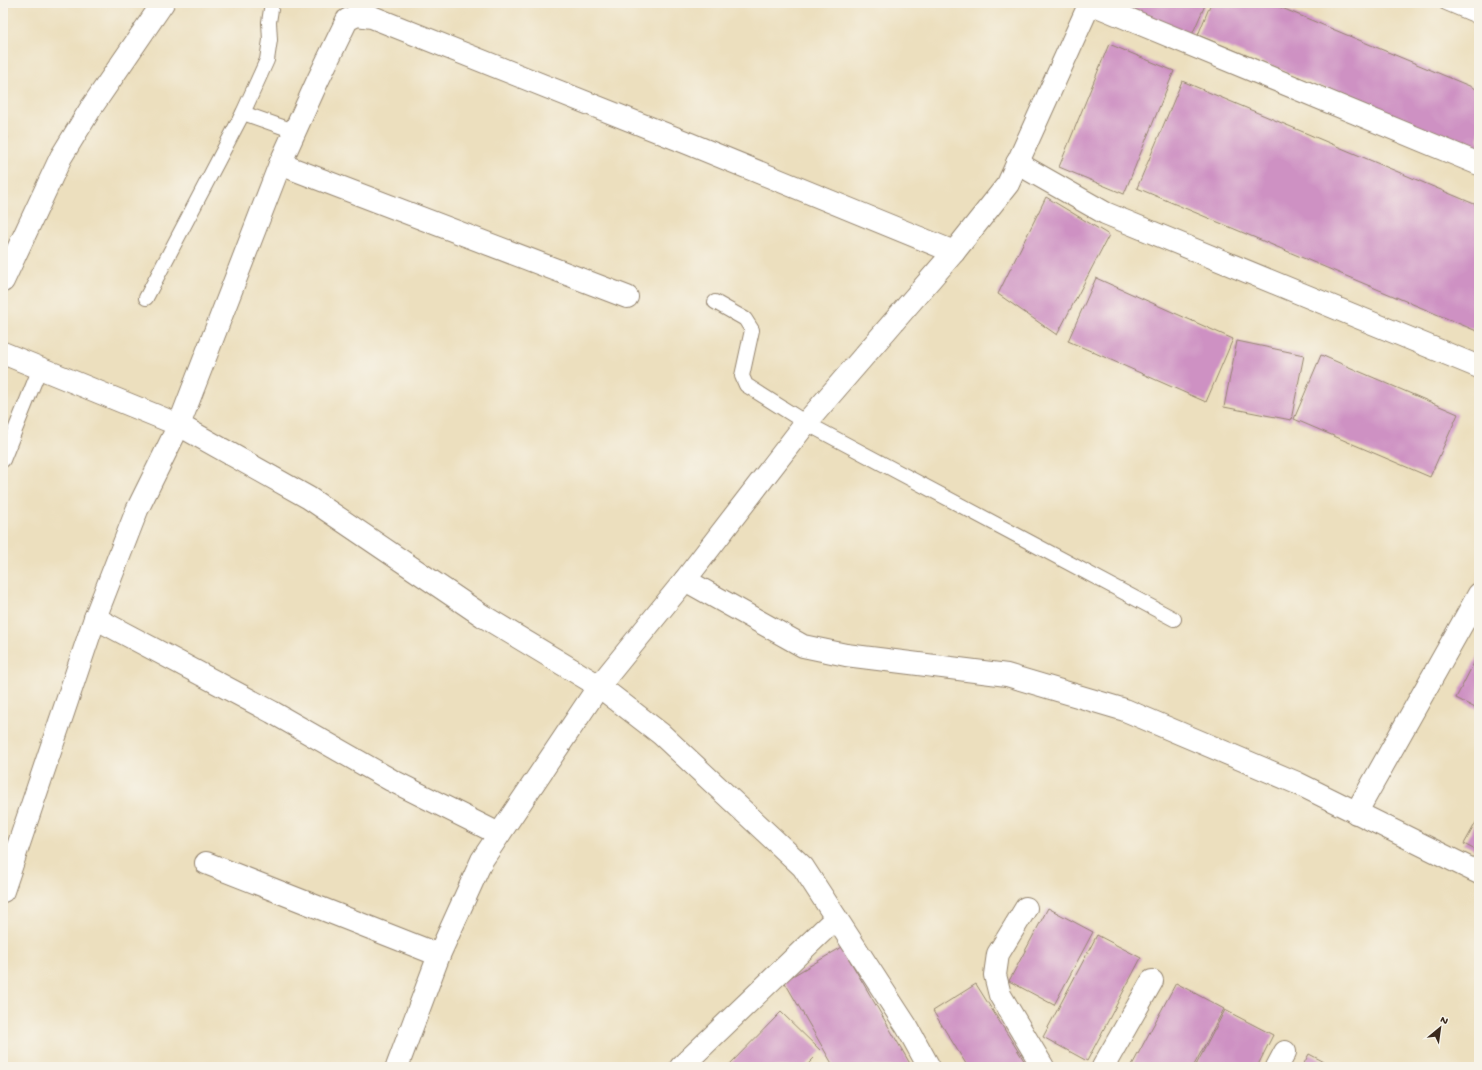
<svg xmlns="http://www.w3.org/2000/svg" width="1482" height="1070" font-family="'Gochi Hand',sans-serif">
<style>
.building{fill:#ce91c3}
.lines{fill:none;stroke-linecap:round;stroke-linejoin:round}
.lane-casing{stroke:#94846e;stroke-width:16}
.street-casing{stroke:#94846e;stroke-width:24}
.secondary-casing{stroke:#94846e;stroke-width:24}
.lane{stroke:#fff;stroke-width:14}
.street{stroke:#fff;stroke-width:22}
.secondary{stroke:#fff;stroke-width:22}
</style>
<rect width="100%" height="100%" fill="#f7f3e8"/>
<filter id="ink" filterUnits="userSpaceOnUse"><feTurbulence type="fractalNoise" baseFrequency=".025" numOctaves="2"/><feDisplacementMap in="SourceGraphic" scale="8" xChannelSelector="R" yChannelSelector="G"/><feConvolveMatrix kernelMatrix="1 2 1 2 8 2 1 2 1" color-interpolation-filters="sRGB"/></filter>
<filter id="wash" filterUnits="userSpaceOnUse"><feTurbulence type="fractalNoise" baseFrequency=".012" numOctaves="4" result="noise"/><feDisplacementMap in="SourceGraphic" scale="16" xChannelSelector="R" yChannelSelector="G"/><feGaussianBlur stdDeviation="0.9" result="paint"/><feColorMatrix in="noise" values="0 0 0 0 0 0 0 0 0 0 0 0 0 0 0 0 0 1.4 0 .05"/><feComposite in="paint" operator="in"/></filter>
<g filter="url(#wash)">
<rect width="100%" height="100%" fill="#ecdfbe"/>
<g id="blocks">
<g class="building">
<polygon points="1133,3 1206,3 1191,37 1130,10"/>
<polygon points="1211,3 1270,3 1479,90 1479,152 1198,35"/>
<polygon points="1109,44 1174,71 1124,194 1059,167"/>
<polygon points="1182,81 1479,206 1479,332 1137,188"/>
<polygon points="3,134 8,137 3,145"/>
<polygon points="1046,197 1109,235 1057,335 998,294"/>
<polygon points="1096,278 1233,339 1206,402 1068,341"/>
<polygon points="1237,341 1304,355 1291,420 1224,407"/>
<polygon points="1321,355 1458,414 1430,477 1294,419"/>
<polygon points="1479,653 1479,710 1456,698"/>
<polygon points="1479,817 1479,852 1464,844"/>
<polygon points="1048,908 1093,932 1054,1005 1009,981"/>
<polygon points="1097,935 1141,958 1087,1061 1043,1037"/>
<polygon points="842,947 912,1067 834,1067 784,981"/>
<polygon points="1176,983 1224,1009 1193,1067 1131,1067"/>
<polygon points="976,984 1028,1067 968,1067 933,1011"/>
<polygon points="1225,1010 1273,1035 1257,1067 1195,1067"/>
<polygon points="781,1012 821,1051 805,1067 727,1067"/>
<polygon points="1309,1054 1334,1067 1302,1067"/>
</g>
</g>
</g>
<g filter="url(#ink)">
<use href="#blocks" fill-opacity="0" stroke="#94846e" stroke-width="1"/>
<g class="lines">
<g class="lane-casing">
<g id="lane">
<polyline points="1446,3 1479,17"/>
<polyline points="243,113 294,131"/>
<polyline points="146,298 243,113 267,60 270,40 269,22 272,3"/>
<polyline points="715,302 745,319 752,330 742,376 746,385 806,423 1174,619"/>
<polyline points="3,460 40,368"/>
</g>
</g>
<g class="street-casing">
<g id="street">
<polyline points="1090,3 1479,164"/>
<polyline points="1017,163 1105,213 1479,367"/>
<polyline points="280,164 627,297"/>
<polyline points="3,281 61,157 91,108 163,3"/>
<polyline points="685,580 803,646 846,655 1007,675 1125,710 1297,783 1479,873"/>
<polyline points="95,618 272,712 391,780 499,834"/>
<polyline points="1356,813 1479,594"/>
<polyline points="206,863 439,955"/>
<polyline points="1026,908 998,954 995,975 1000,995 1043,1067"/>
<polyline points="681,1067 836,918"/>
<polyline points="1103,1067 1152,981"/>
<polyline points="1277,1067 1285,1052"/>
</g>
</g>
<g class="secondary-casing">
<g id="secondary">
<polyline points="3,353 179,425 309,498 483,616 599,686 661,734 803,867 907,1027 929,1067"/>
<polyline points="3,891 95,618 137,510 179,425 280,164 318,80 347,20 357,15 372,17 690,144 954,252"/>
<polyline points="397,1067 439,955 482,860 599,686 685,580 806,423 954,252 1008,184 1090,3"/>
</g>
</g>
<use href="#lane" class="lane"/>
<use href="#street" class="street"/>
<use href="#secondary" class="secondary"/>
</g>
</g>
<rect width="1482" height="1070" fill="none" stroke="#f7f3e8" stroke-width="16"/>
<g transform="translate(1440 1028) rotate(29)" stroke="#f7f3e8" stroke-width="3" paint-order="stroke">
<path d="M0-3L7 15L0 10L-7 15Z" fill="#3b2a1e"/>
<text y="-6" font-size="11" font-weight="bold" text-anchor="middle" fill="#3b2a1e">N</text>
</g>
</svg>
